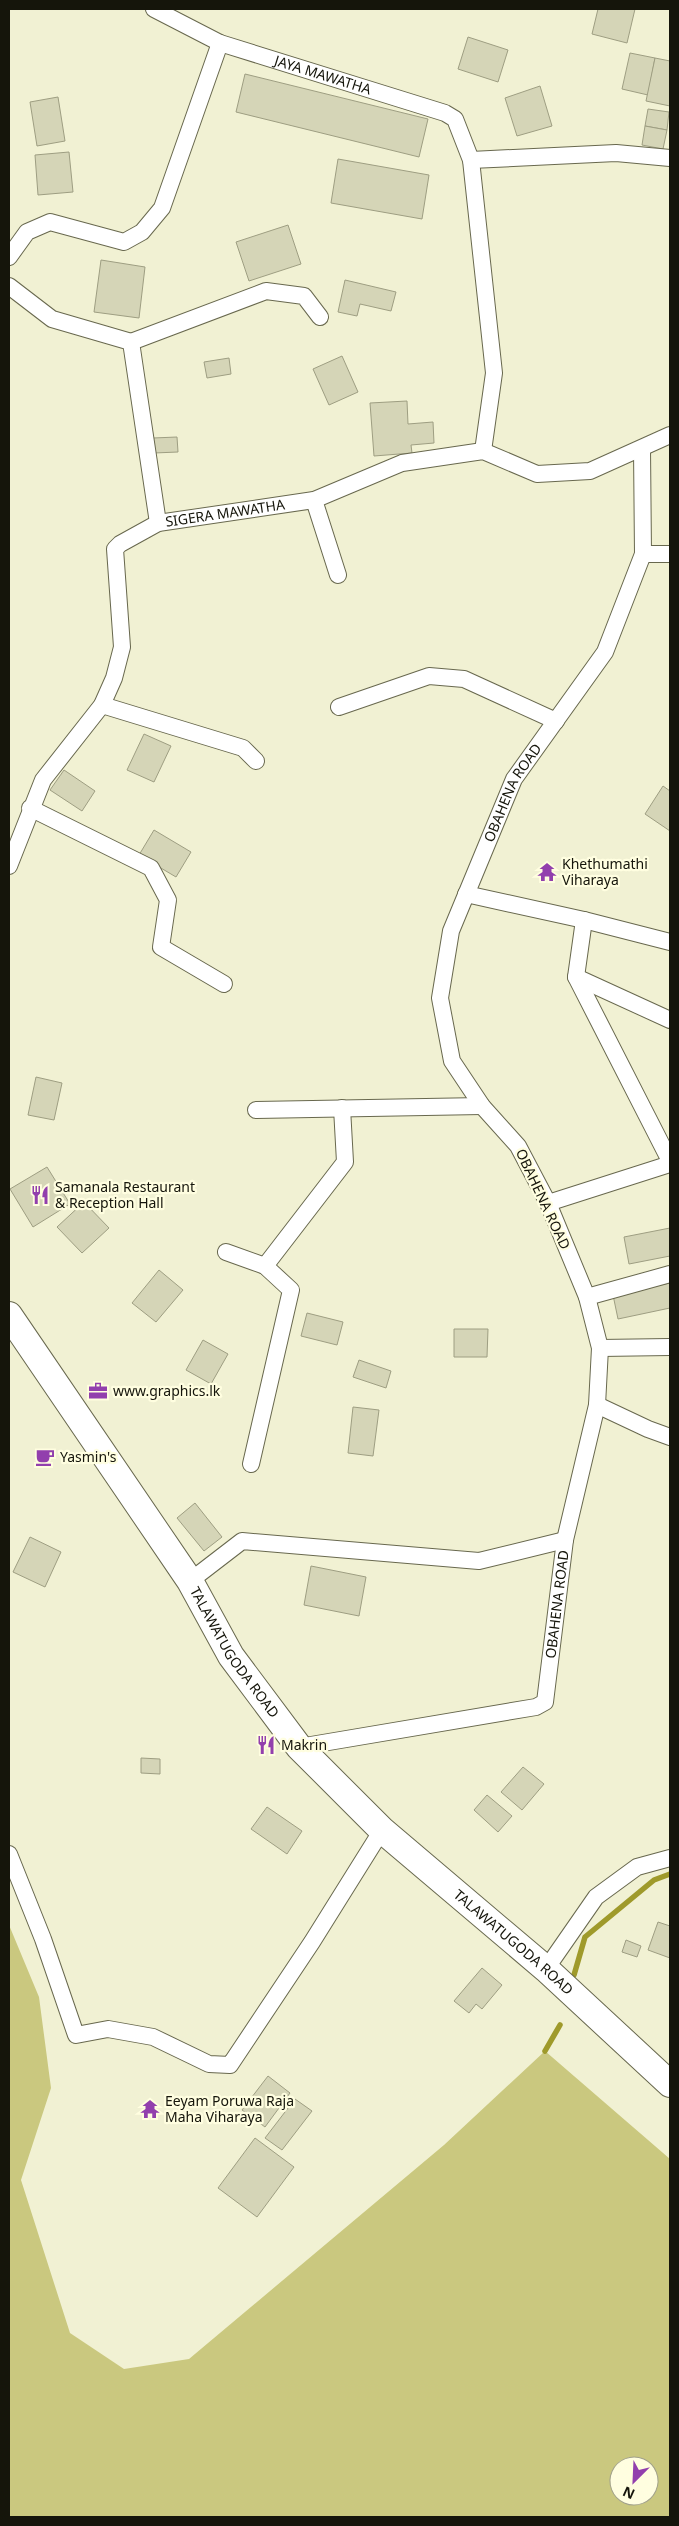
<svg xmlns="http://www.w3.org/2000/svg" width="679" height="2526" font-family="'Noto Sans',sans-serif">
<style>
.green{fill:#cac87f;fill-rule:evenodd}
.lines{fill:none;stroke-linecap:round;stroke-linejoin:round}
.stream{stroke:#9f9a2b;stroke-width:5.5}
.building{fill:#d5d5b7;stroke:#9e9e82}
.street-casing{stroke:#68684e;stroke-width:18}
.primary-casing{stroke:#68684e;stroke-width:28}
.street{stroke:#fff;stroke-width:16}
.primary{stroke:#fff;stroke-width:26}
.labels{text-anchor:middle;stroke-width:4.5;stroke-linejoin:round;paint-order:stroke}
.street-label{font-size:14px;fill:#15150b;stroke:#fffee0}
.poi-label{font-size:14px;fill:#15150b;stroke:#fffee0;text-anchor:start}
</style>
<rect width="100%" height="100%" fill="#f1f1d3"/>
<path class="green" d="M9,1925L39,1997L51,2088L21,2180L70,2333L124,2369L189,2359L444,2145L545,2051L670,2159V2517H9ZM619,2466H649V2496H619Z"/>
<g class="lines">
<g class="stream">
<polyline points="574,1975 585,1937 654,1880 670,1874"/>
<polyline points="545,2051 560,2025"/>
</g>
</g>
<g class="building">
<polygon points="598,9 635,9 627,43 592,34"/>
<polygon points="468,37 508,50 498,82 458,69"/>
<polygon points="630,53 655,58 648,95 622,89"/>
<polygon points="655,58 670,61 670,106 646,101"/>
<polygon points="245,74 428,119 419,157 236,112"/>
<polygon points="540,86 552,126 517,136 505,98"/>
<polygon points="58,97 65,141 37,146 30,102"/>
<polygon points="648,109 669,112 667,130 645,126"/>
<polygon points="645,126 667,130 663,149 642,145"/>
<polygon points="69,152 73,192 38,195 35,155"/>
<polygon points="338,159 429,175 422,219 331,203"/>
<polygon points="288,225 301,264 249,281 236,242"/>
<polygon points="101,260 145,267 139,318 94,312"/>
<polygon points="345,280 396,292 391,311 360,304 357,316 338,312"/>
<polygon points="342,356 358,392 329,405 313,369"/>
<polygon points="229,358 231,374 207,378 204,362"/>
<polygon points="407,401 408,424 433,422 434,443 411,445 412,453 374,456 370,403"/>
<polygon points="177,437 178,452 154,453 153,438"/>
<polygon points="144,734 171,746 154,782 127,770"/>
<polygon points="64,770 95,791 82,811 50,790"/>
<polygon points="663,786 670,791 670,831 645,814"/>
<polygon points="154,830 191,852 176,877 139,855"/>
<polygon points="36,1077 62,1083 54,1120 28,1115"/>
<polygon points="47,1167 70,1204 33,1227 10,1189"/>
<polygon points="84,1202 109,1228 82,1253 57,1227"/>
<polygon points="670,1228 670,1256 629,1264 624,1237"/>
<polygon points="159,1270 183,1290 156,1322 132,1303"/>
<polygon points="670,1283 670,1308 618,1319 613,1295"/>
<polygon points="307,1313 343,1322 337,1345 301,1336"/>
<polygon points="454,1329 488,1329 487,1357 454,1357"/>
<polygon points="203,1340 228,1354 211,1384 186,1370"/>
<polygon points="359,1360 391,1371 386,1388 353,1377"/>
<polygon points="353,1407 379,1410 373,1456 348,1453"/>
<polygon points="195,1503 222,1537 204,1551 177,1518"/>
<polygon points="30,1537 61,1552 45,1587 13,1572"/>
<polygon points="311,1566 366,1577 359,1616 304,1605"/>
<polygon points="141,1758 160,1759 160,1774 141,1773"/>
<polygon points="523,1767 544,1784 522,1810 501,1792"/>
<polygon points="487,1795 512,1816 498,1832 474,1810"/>
<polygon points="267,1807 302,1831 287,1854 251,1829"/>
<polygon points="658,1922 670,1926 670,1958 648,1950"/>
<polygon points="626,1940 641,1946 637,1957 622,1952"/>
<polygon points="482,1968 502,1985 482,2009 476,2004 469,2013 454,2001"/>
<polygon points="268,2076 290,2093 265,2127 242,2110"/>
<polygon points="295,2099 312,2111 282,2150 265,2138"/>
<polygon points="255,2138 294,2167 257,2217 218,2188"/>
</g>
<g class="lines">
<g class="street-casing">
<g id="street">
<path id="s1" d="M154,9L220,43L445,113L455,119L471,160L494,373L483,451"/>
<polyline points="471,160 616,153 670,158"/>
<polyline points="9,257 27,232 50,222 124,242 142,232 162,208 220,43"/>
<polyline points="9,286 52,319 131,342 158,523"/>
<polyline points="131,342 266,291 304,296 320,317"/>
<polyline points="314,500 338,575"/>
<polyline points="643,554 670,554"/>
<polyline points="102,705 243,748 256,761"/>
<polyline points="339,707 429,676 464,679 556,721"/>
<polyline points="30,808 151,868 168,900 161,947 224,984"/>
<path id="s2" d="M9,866L43,780L102,705L114,678L122,647L115,549L120,544L158,523L314,500L402,463L483,451L537,474L590,471L670,435"/>
<polyline points="466,894 584,920 670,942"/>
<polyline points="584,920 576,977 670,1161"/>
<polyline points="576,977 670,1020"/>
<polyline points="256,1110 482,1106"/>
<polyline points="548,1203 670,1164"/>
<polyline points="226,1252 265,1266 291,1290 251,1464"/>
<polyline points="265,1266 345,1162 342,1108"/>
<polyline points="587,1297 670,1274"/>
<polyline points="600,1348 670,1347"/>
<polyline points="597,1405 648,1429 670,1437"/>
<polyline points="190,1581 242,1541 479,1561 565,1540"/>
<path id="s3" d="M299,1747L536,1707L545,1702L565,1540L597,1405L600,1348L587,1297L548,1203L518,1146L482,1106L452,1061L440,998L451,931L514,779L605,652L643,554L642,449"/>
<polyline points="9,1854 43,1939 76,2035 108,2029 153,2037 209,2064 230,2065 312,1942 382,1830"/>
<polyline points="546,1969 596,1897 637,1867 670,1858"/>
</g>
</g>
<g class="primary-casing">
<g id="primary">
<path id="s4" d="M9,1315L190,1581L231,1656L299,1747L382,1830L546,1969L670,2084"/>
</g>
</g>
<use href="#street" class="street"/>
<use href="#primary" class="primary"/>
</g>
<defs>
<g id="temple-bare" transform="scale(1.5)"><path d="M0-6L5-2H3V0L6.5 2.5H4V6H1.5V3h-3V6H-4V2.5H-6.5L-3 0V-2H-5Z" fill="#923fad" stroke="#fffee0" stroke-width="2.5" paint-order="stroke"/></g>
<g id="restaurant-bare" transform="scale(1.5)"><path d="M-5-6h1v4h1v-4h1v4h1v-4h1v5L-1.5 .5V6h-2V.5L-5-1ZM5-6V6H3V1.5H1.5Q1.5-4 5-6Z" fill="#923fad" stroke="#fffee0" stroke-width="2.5" paint-order="stroke"/></g>
<g id="office-bare" transform="scale(1.5)"><path d="M-6-3h4V-5.5h4V-3h4V5H-6ZM-1-4.5V-3h2v-1.5ZM-6 0V1H6V0Z" fill="#923fad" stroke="#fffee0" stroke-width="2.5" paint-order="stroke"/></g>
<g id="cafe-bare" transform="scale(1.5)"><path d="M-5.5-4.5H6V0H3Q3 3.5 0 3.5H-2.5Q-5.5 3.5-5.5 0ZM3-3.2v2h1.7v-2ZM-6 4.5H4V6H-6Z" fill="#923fad" stroke="#fffee0" stroke-width="2.5" paint-order="stroke"/></g>
</defs>
<g fill-rule="evenodd">
<use href="#temple-bare" x="547" y="872"/>
<use href="#restaurant-bare" x="40" y="1195"/>
<use href="#office-bare" x="98" y="1391"/>
<use href="#cafe-bare" x="45" y="1457"/>
<use href="#restaurant-bare" x="266" y="1745"/>
<use href="#temple-bare" x="150" y="2109"/>
</g>
<g class="labels">
<g class="street-label">
<text dy="5" stroke="none"><textPath href="#s1" startOffset="182">JAYA MAWATHA</textPath></text>
<text dy="5" stroke="none"><textPath href="#s2" startOffset="466">SIGERA MAWATHA</textPath></text>
<text dy="5" stroke="none"><textPath href="#s3" startOffset="1220">OBAHENA ROAD</textPath></text>
<text transform="translate(543 1199) rotate(65)" y="5">OBAHENA ROAD</text>
<text dy="5" stroke="none"><textPath href="#s3" startOffset="349">OBAHENA ROAD</textPath></text>
<text dy="5" stroke="none"><textPath href="#s4" startOffset="406">TALAWATUGODA ROAD</textPath></text>
<text dy="5" stroke="none"><textPath href="#s4" startOffset="811">TALAWATUGODA ROAD</textPath></text>
</g>
<g class="poi-label">
<text x="562" y="869">Khethumathi<tspan x="562" dy="16">Viharaya</tspan></text>
<text x="55" y="1192">Samanala Restaurant<tspan x="55" dy="16">&amp; Reception Hall</tspan></text>
<text x="113" y="1396">www.graphics.lk</text>
<text x="60" y="1462">Yasmin's</text>
<text x="281" y="1750">Makrin</text>
<text x="165" y="2106">Eeyam Poruwa Raja<tspan x="165" dy="16">Maha Viharaya</tspan></text>
</g>
</g>
<rect width="679" height="2526" fill="none" stroke="#15150b" stroke-width="20"/>
<g transform="translate(634 2481) rotate(204)"><circle r="24" fill="#fffee0" stroke="#a1a18b"/>
<path d="M0-4L9 19L0 12L-9 19Z" fill="#923fad"/>
<text y="-8" font-size="14" font-weight="bold" text-anchor="middle" fill="#15150b">N</text>
</g>
</svg>
